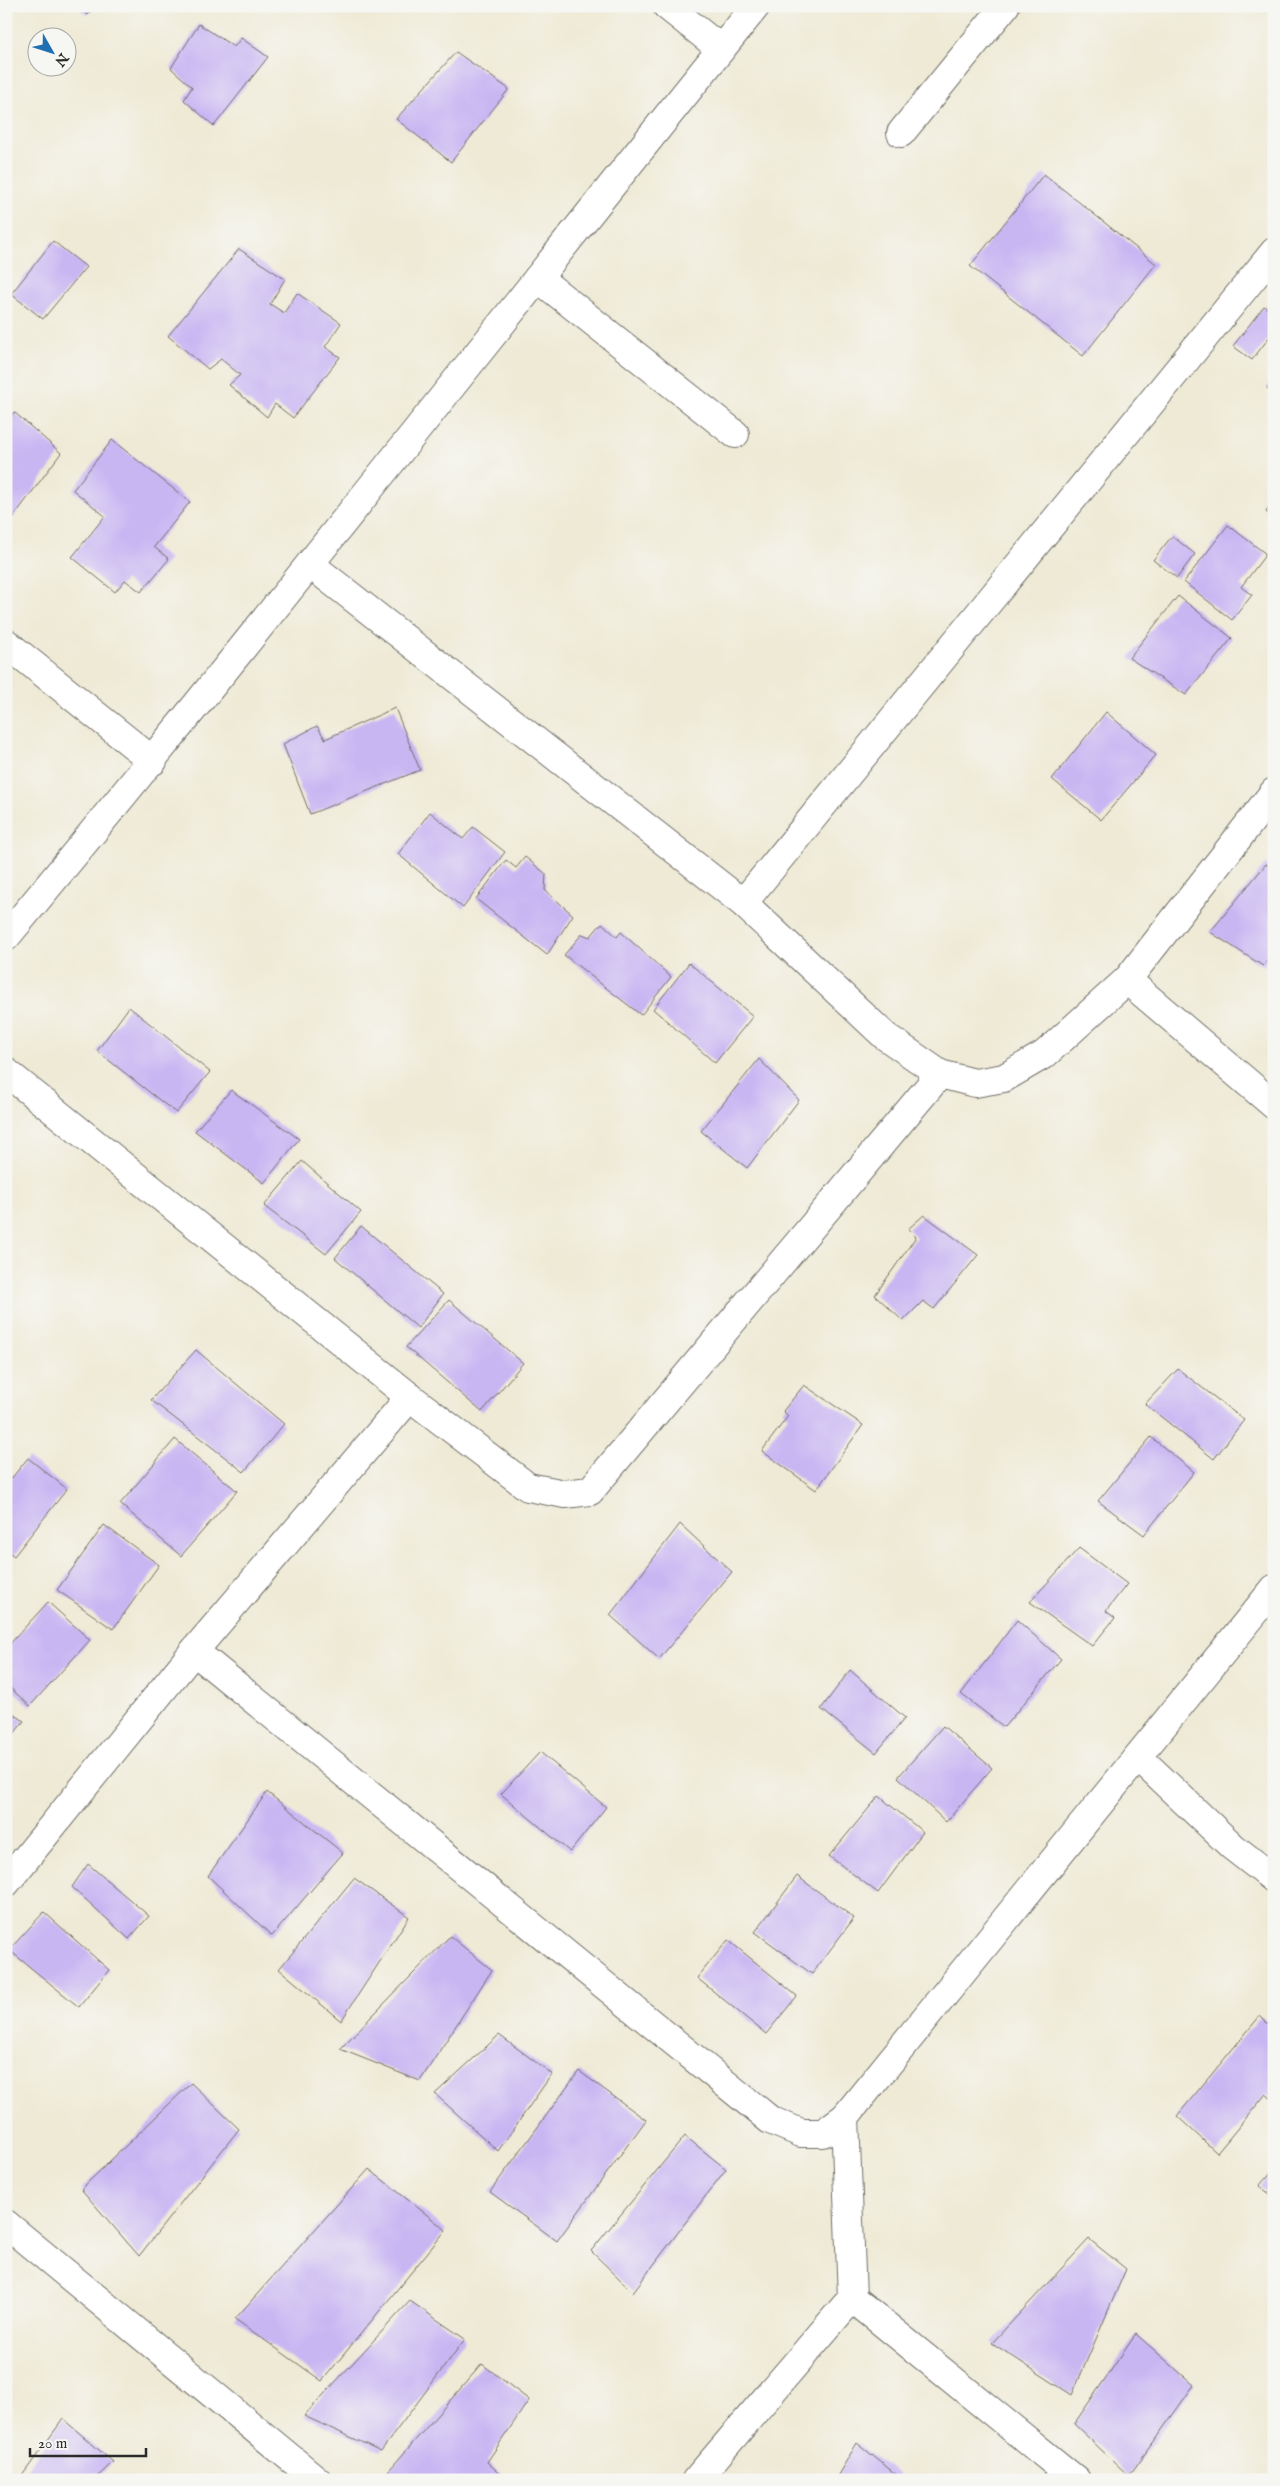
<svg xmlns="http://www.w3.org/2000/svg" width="1280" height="2486" font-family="'IM FELL English',serif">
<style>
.building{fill:#c8b6f3}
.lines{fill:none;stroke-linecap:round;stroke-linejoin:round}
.minor-casing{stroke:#706e67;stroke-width:30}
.minor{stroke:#fff;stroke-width:28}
</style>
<rect width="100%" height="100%" fill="#f6f6f2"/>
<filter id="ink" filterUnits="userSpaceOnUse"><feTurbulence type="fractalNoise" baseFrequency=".02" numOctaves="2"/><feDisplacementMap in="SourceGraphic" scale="10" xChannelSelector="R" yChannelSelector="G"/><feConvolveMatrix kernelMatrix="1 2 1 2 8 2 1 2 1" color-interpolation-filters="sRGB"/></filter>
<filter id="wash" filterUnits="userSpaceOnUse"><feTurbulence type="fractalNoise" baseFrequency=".0096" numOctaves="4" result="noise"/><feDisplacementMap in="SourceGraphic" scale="20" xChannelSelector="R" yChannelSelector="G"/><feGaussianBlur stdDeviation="1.12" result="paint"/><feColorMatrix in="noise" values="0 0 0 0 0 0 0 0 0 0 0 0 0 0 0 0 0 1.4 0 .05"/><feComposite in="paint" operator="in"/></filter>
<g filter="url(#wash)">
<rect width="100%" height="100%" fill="#efead6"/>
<g id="blocks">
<g class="building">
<polygon points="76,6 94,6 88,15"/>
<polygon points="199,24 234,47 241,38 268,57 214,126 184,100 192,87 171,68"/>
<polygon points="456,52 509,89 451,162 396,119"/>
<polygon points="1044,174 1156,264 1083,356 970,266"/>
<polygon points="53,241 86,267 43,319 11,294"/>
<polygon points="239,249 285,279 270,304 284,313 297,293 341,323 325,347 340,357 293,418 275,404 267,417 229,385 240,375 221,359 208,369 168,336"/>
<polygon points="1264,306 1274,313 1274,331 1252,360 1233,346"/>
<polygon points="1274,379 1274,393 1267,388"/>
<polygon points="14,412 61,453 6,527 6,422"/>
<polygon points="112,440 190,502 154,547 169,559 141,592 125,580 115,592 72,557 105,516 73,490"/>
<polygon points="1274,501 1274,518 1266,512"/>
<polygon points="1228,525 1266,554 1241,587 1252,595 1232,620 1184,582"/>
<polygon points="1172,536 1195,554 1177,578 1153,560"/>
<polygon points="1178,596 1232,638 1186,695 1129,658"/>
<polygon points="395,708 420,770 310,814 283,744 317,726 325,739"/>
<polygon points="1106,712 1156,755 1101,820 1052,779"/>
<polygon points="430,812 463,839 473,827 505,852 463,908 398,854"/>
<polygon points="525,857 546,874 545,890 573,915 547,955 476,899 506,860 516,868"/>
<polygon points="1266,864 1274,870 1274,953 1263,966 1210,932"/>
<polygon points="602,923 617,937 621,932 671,977 641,1015 564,955 582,934 590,937"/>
<polygon points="689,963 753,1016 715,1063 653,1009"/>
<polygon points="129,1007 210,1072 176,1113 97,1051"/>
<polygon points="759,1059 799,1100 747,1168 701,1131"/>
<polygon points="231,1090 299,1139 264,1183 195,1131"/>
<polygon points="302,1161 361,1212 326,1254 264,1206"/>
<polygon points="924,1215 978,1255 934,1309 923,1301 903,1321 875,1295 916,1237 908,1229"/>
<polygon points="361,1226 443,1294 418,1328 335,1258"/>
<polygon points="449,1300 523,1363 482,1412 406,1347"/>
<polygon points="196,1350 284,1424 244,1472 151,1400"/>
<polygon points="1178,1369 1244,1420 1214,1459 1145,1404"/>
<polygon points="804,1385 863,1425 816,1490 762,1451 788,1416 783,1411"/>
<polygon points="1151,1437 1194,1472 1144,1535 1098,1501"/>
<polygon points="175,1439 237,1491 181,1556 120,1504"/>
<polygon points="28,1458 67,1489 14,1556 6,1550 6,1485"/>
<polygon points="680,1524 732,1572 659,1659 610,1615"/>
<polygon points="104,1525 159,1565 113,1629 57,1590"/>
<polygon points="1079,1548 1127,1584 1106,1611 1115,1618 1092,1646 1030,1602"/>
<polygon points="48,1602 90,1640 30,1706 6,1684 6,1648"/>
<polygon points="1017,1620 1061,1659 1004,1727 961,1694"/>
<polygon points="850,1670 905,1718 876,1753 821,1709"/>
<polygon points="6,1708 24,1721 6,1744"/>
<polygon points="943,1726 992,1768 946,1822 898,1777"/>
<polygon points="540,1752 606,1807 570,1852 501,1794"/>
<polygon points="267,1792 343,1853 272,1936 208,1876"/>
<polygon points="879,1796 923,1832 878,1893 829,1856"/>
<polygon points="88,1864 149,1916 129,1939 72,1887"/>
<polygon points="797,1876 854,1918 812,1974 755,1932"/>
<polygon points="354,1878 409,1917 341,2021 279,1969"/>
<polygon points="44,1912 109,1970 79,2007 9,1950"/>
<polygon points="450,1936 492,1970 420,2081 340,2049"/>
<polygon points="728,1940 797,1996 766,2034 697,1978"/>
<polygon points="1260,2016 1274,2030 1274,2101 1266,2094 1217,2153 1177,2116"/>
<polygon points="499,2035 552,2074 498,2151 435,2094"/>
<polygon points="579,2071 646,2120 557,2241 490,2192"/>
<polygon points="191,2083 239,2129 139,2256 81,2189"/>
<polygon points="685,2136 726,2169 633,2292 591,2251"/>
<polygon points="369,2169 446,2230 322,2381 235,2319"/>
<polygon points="1274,2169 1274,2197 1259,2186"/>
<polygon points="1089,2239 1126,2269 1072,2395 992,2343"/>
<polygon points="410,2301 465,2339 381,2451 304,2416"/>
<polygon points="1136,2334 1194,2385 1129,2476 1074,2424"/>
<polygon points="482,2364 529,2400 487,2462 504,2477 502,2480 387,2480 383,2477"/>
<polygon points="63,2419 113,2462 94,2480 19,2480"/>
<polygon points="857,2443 903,2480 835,2480"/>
</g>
</g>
</g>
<g filter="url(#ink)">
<use href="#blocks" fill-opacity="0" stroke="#706e67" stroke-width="1"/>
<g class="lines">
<g class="minor-casing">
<g id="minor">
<polyline points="667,6 721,49"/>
<polyline points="901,133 1005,6"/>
<polyline points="538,278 735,434"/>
<polyline points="311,565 743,903 885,1036 940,1074 975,1083 1004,1078 1045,1054 1127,980 1274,792"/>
<polyline points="6,643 153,761"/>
<polyline points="743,903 1274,252"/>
<path d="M6,937C261,631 505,316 756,6"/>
<polyline points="1127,980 1274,1105"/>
<polyline points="6,1072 410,1397 528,1487 565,1494 590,1491 940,1074"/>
<polyline points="194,1651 770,2120 801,2133 823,2133 845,2117 1274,1589"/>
<polyline points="1138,1757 1233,1847 1274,1879"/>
<polyline points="6,1883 194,1651 410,1397"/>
<polyline points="6,2224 317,2480"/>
<polyline points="852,2298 1076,2480"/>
<polyline points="696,2480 852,2298 845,2117"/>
</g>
</g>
<use href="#minor" class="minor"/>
</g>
</g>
<rect width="1280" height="2486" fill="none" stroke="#f6f6f2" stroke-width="25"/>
<g transform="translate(52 52) rotate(129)"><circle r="24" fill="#f6f6f2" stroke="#a5a5a2"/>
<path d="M0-4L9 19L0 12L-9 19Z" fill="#1f6fb2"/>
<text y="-8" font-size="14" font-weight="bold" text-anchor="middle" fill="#2b2b2b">N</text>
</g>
<path d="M30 2448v8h116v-8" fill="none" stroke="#2b2b2b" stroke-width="2.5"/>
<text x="38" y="2448" font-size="15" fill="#2b2b2b" stroke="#f6f6f2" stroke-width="4" paint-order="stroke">20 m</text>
</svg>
